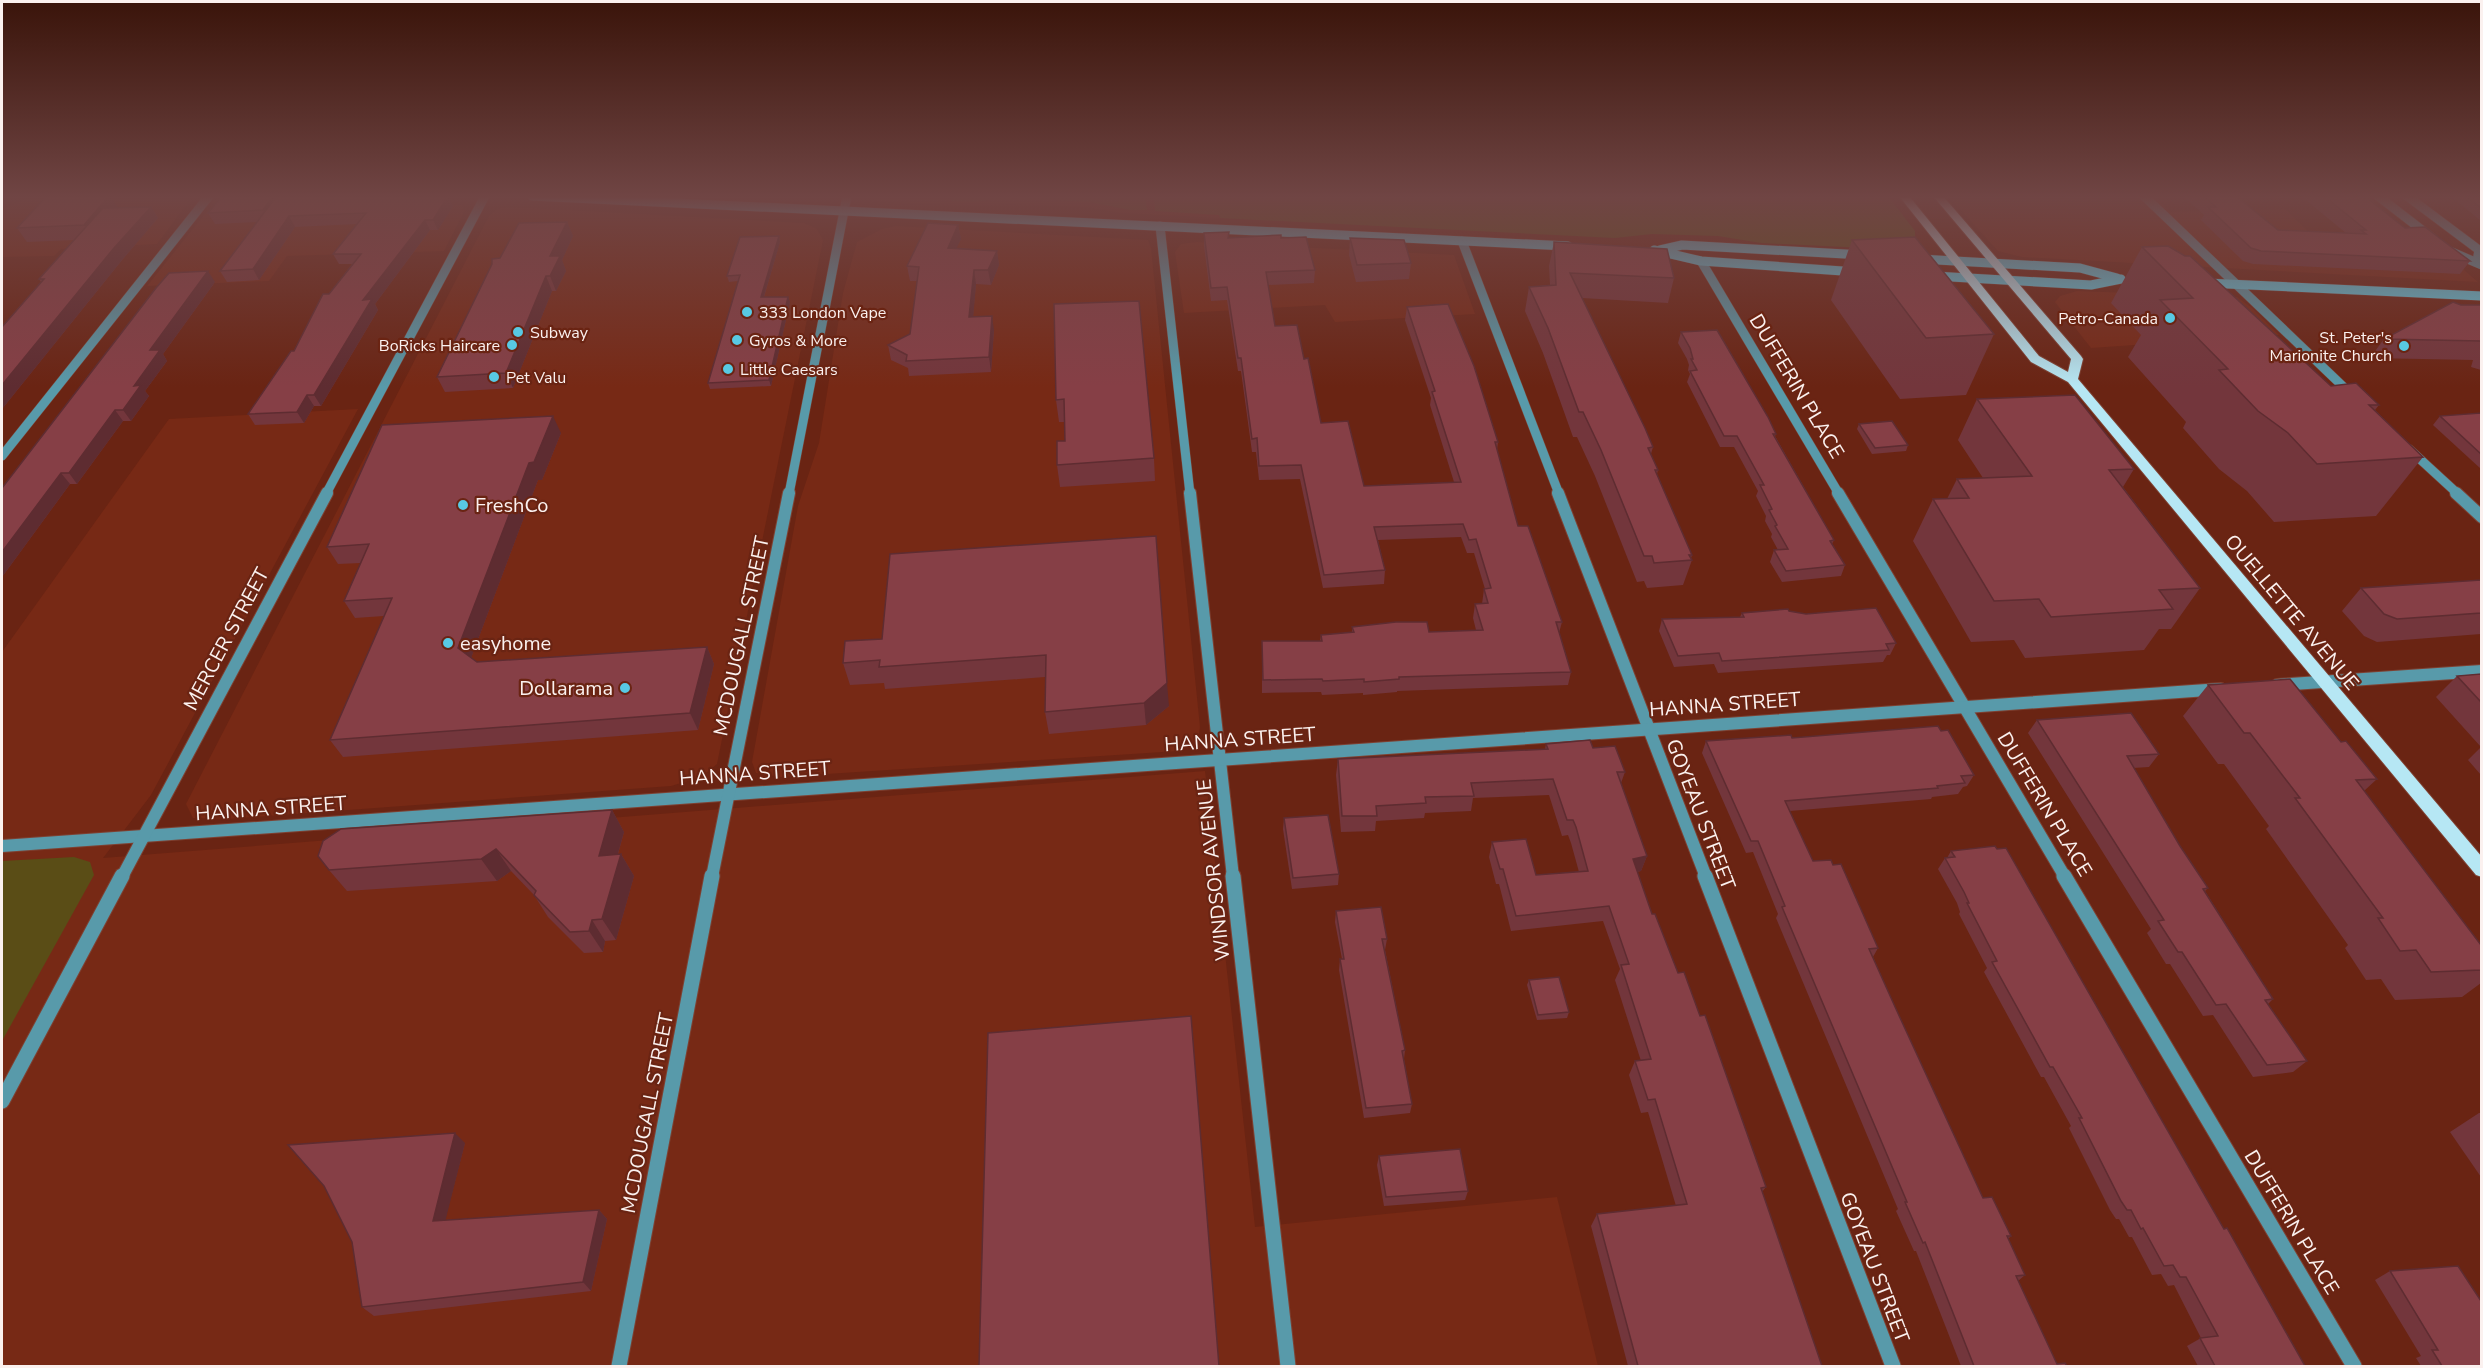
<svg xmlns="http://www.w3.org/2000/svg" width="2483" height="1368" font-family="'Nunito Sans',sans-serif">
<style>
.built{fill:#772915}
.green{fill:#5a4d16}
.lines{fill:none;stroke-linecap:round;stroke-linejoin:round}
.minor-far2-casing{stroke:#7e4132;stroke-width:10}
.minor-far1-casing{stroke:#7e4132;stroke-width:14}
.minor-casing{stroke:#7e4132;stroke-width:17}
.tertiary-casing{stroke:#7e4132;stroke-width:10}
.secondary-casing{stroke:#7e4132;stroke-width:10}
.primary-casing{stroke:#7e4132;stroke-width:2}
.minor-far2{stroke:#589aaa;stroke-width:9}
.minor-far1{stroke:#589aaa;stroke-width:12}
.minor{stroke:#589aaa;stroke-width:15}
.tertiary{stroke:#589aaa;stroke-width:9}
.secondary{stroke:#5ecde6;stroke-width:9}
.primary{fill:#b6e7f4;fill-rule:evenodd}
.wall{fill:#73363c}
.shaded-wall{fill:#5e2c31}
.building{fill:#863f46;stroke:#5e2c31;stroke-width:1.5}
.poi-dot{fill:#58c9e3;stroke:#6a2413;stroke-width:2}
.labels{text-anchor:middle;stroke-width:4.5;stroke-linejoin:round;paint-order:stroke}
.far-poi-label{font-size:16px;fill:#fbf1ef;stroke:#6a2413;text-anchor:start}
.street-label{font-size:20px;fill:#fbf1ef;stroke:#6a2413}
.poi-label{font-size:20px;fill:#fbf1ef;stroke:#6a2413;text-anchor:start}
</style>
<rect width="100%" height="100%" fill="#6a2413"/>
<g class="built">
<polygon points="32,196 191,196 192,197 157,244 61,249 54,256 2,257 2,209"/>
<polygon points="228,196 291,196 461,205 465,210 444,251 287,256 269,281 147,286 217,199"/>
<polygon points="875,196 1217,196 1220,218 1122,213 1085,207 1012,204 971,206 874,201"/>
<polygon points="1948,196 2154,196 2171,212 2285,209 2316,239 2428,239 2478,282 2022,257 1998,251"/>
<polygon points="509,207 804,223 817,229 823,240 717,764 701,777 671,786 227,819 193,818 186,804 489,216 497,209"/>
<polygon points="896,226 1148,240 1151,248 1200,727 1197,746 1178,751 781,777 756,773 752,762 798,506 819,443 843,293 857,242 882,229"/>
<polygon points="1197,242 1454,255 1475,314 1335,322 1325,305 1184,313 1175,252 1181,244"/>
<polygon points="2077,291 2237,297 2252,308 2279,335 2091,348 2055,302 2060,296"/>
<polygon points="358,409 151,795 103,858 1205,771 1255,1227 1557,1197 1598,1366 2,1366 2,652 169,419"/>
</g>
<g class="green">
<polygon points="951,196 1145,196 1147,210 1130,210 1090,202 1013,198 973,202 951,201"/>
<polygon points="1154,196 1888,196 1915,231 1915,237 1887,249 1761,243 1718,236 1652,234 1615,238 1220,218 1219,215 1155,211"/>
<polygon points="74,857 90,862 94,875 2,1041 2,861"/>
</g>
<g class="lines">
<g class="minor-far2-casing">
<g id="minor-far2">
<polyline points="2144,196 2353,396"/>
<polyline points="2378,196 2431,237"/>
<polyline points="2407,196 2479,250 2477,261"/>
<polyline points="1160,226 1190,494"/>
<polyline points="1462,241 1559,494"/>
<polyline points="2447,250 2482,265"/>
<polyline points="1701,261 1839,494"/>
<polyline points="2409,449 2458,494"/>
<polyline points="2,456 209,196"/>
<polyline points="326,494 485,196"/>
<polyline points="789,494 844,211"/>
</g>
</g>
<g class="minor-far1-casing">
<g id="minor-far1">
<polyline points="1190,493 1233,877"/>
<polyline points="1558,493 1706,877"/>
<polyline points="1838,493 2065,877"/>
<polyline points="2456,493 2482,517"/>
<polyline points="2277,685 2482,671"/>
<polyline points="2,846 2221,689"/>
<polyline points="122,877 327,493"/>
<polyline points="712,877 789,493"/>
</g>
</g>
<g class="minor-casing">
<g id="minor">
<polyline points="1233,876 1288,1366"/>
<polyline points="1705,876 1893,1366"/>
<polyline points="2064,876 2354,1366"/>
<polyline points="2,1101 122,876"/>
<polyline points="619,1366 712,876"/>
</g>
</g>
<g class="tertiary-casing">
<polyline id="tertiary" points="844,211 847,196"/>
</g>
<g class="secondary-casing">
<g id="secondary">
<polyline points="532,196 1568,246"/>
<polyline points="1654,250 1701,261 1857,272"/>
<polyline points="1660,250 1682,245 1863,255"/>
<polyline points="1920,259 2080,268 2117,278"/>
<polyline points="1934,276 2091,285 2121,279"/>
<polyline points="2206,283 2482,296"/>
</g>
</g>
<g class="primary-casing">
<polygon id="primary" points="1899,196 1909,196 2039,356 2068,372 2071,359 1933,196 1943,196 2081,356 2083,359 2078,379 2482,857 2482,877 2476,875 2068,382 2031,362"/>
</g>
<use href="#minor-far2" class="minor-far2"/>
<use href="#minor-far1" class="minor-far1"/>
<use href="#minor" class="minor"/>
<use href="#tertiary" class="tertiary"/>
<use href="#secondary" class="secondary"/>
<use href="#primary" class="primary"/>
</g>
<g class="wall">
<polygon points="222,196 283,196 453,206 438,230 430,230 375,304 378,310 321,406 314,406 304,423 255,425 248,414 294,351 329,294 352,264 339,264 333,254 357,224 295,227 259,280 227,282 220,271 257,222 215,224 208,213"/>
<polygon points="2183,196 2236,196 2278,230 2346,233 2301,196 2356,196 2405,228 2470,261 2460,274 2253,264 2243,261 2201,220 2204,215"/>
<polygon points="2451,196 2481,196 2481,221"/>
<polygon points="151,207 158,218 122,260 2,409 2,327 41,282 39,279 74,240 27,242 17,228 118,208"/>
<polygon points="567,222 573,236 562,260 566,271 556,291 552,291 513,388 445,392 437,377 500,258"/>
<polygon points="958,225 961,239 956,248 997,251 999,265 991,285 976,284 973,316 994,330 991,372 909,376 908,368 891,360 888,345 910,334 917,281 910,281 907,266"/>
<polygon points="1229,232 1229,238 1281,238 1315,270 1314,283 1268,285 1275,326 1304,359 1321,423 1364,486 1454,482 1430,405 1431,398 1405,320 1407,307 1498,442 1497,450 1518,526 1562,622 1559,633 1571,672 1568,685 1397,691 1397,692 1363,695 1363,693 1322,695 1321,692 1262,693 1262,641 1320,641 1321,635 1352,633 1352,627 1429,632 1476,630 1473,618 1475,604 1482,604 1484,589 1485,589 1474,553 1467,553 1461,537 1378,540 1385,570 1384,584 1323,588 1300,479 1259,480 1256,452 1252,452 1241,371 1238,371 1227,300 1211,301 1204,246 1204,233"/>
<polygon points="779,236 780,242 764,297 788,297 790,302 771,386 710,389 708,383 738,281 729,282 727,276"/>
<polygon points="1350,238 1411,263 1409,279 1356,282 1349,255"/>
<polygon points="1852,240 1994,334 1966,395 1900,399 1831,300"/>
<polygon points="1554,242 1674,278 1668,303 1582,298 1653,447 1651,454 1658,470 1657,474 1692,555 1691,558 1692,560 1683,585 1647,588 1644,581 1637,582 1595,476 1577,437 1573,437 1543,353 1525,311 1529,287 1550,285 1549,266"/>
<polygon points="2142,247 2331,386 2379,405 2375,410 2423,457 2376,516 2274,522 2247,491 2219,469 2183,428 2186,422 2128,357 2141,335 2111,303"/>
<polygon points="215,282 163,354 167,361 145,391 149,396 131,421 123,421 77,484 70,484 2,577 2,488"/>
<polygon points="1054,304 1154,458 1155,481 1060,487 1057,465 1065,441 1065,422 1059,422 1056,400"/>
<polygon points="2461,305 2481,305 2481,370 2471,367 2473,360 2370,358 2384,339"/>
<polygon points="1681,332 1776,434 1775,436 1834,540 1832,544 1845,565 1841,576 1782,582 1770,562 1774,550 1778,550 1771,537 1772,534 1765,521 1766,516 1756,496 1758,491 1734,447 1720,447 1687,382 1690,374 1688,370 1689,365 1687,359 1678,343"/>
<polygon points="1977,399 2134,469 2123,487 2200,588 2171,629 2159,629 2144,650 2025,658 2014,640 1971,642 1913,541 1933,499 1947,499 1957,479 1983,478 1958,440"/>
<polygon points="2481,414 2481,469 2433,425 2440,416"/>
<polygon points="1859,424 1908,445 1906,451 1872,454 1857,429"/>
<polygon points="561,433 542,480 538,480 471,658 477,662 707,647 714,664 698,730 343,757 330,740 384,616 355,618 344,601 361,563 338,564 327,547"/>
<polygon points="890,554 1169,706 1146,725 1049,734 1045,712 1045,677 885,689 884,683 850,685 843,663 882,639"/>
<polygon points="2481,580 2481,634 2377,642 2364,636 2342,611 2361,588"/>
<polygon points="1789,611 1896,643 1890,655 1887,655 1883,662 1718,673 1714,664 1674,667 1659,631 1662,619 1740,617 1742,613"/>
<polygon points="2481,674 2481,775 2468,760 2481,747 2436,697 2457,676"/>
<polygon points="2208,685 2341,742 2377,779 2364,791 2481,945 2481,983 2462,997 2395,1000 2381,979 2366,980 2345,948 2348,945 2266,829 2269,826 2224,764 2218,764 2183,716"/>
<polygon points="2037,720 2159,754 2149,767 2133,768 2180,846 2208,888 2205,891 2273,999 2268,1004 2307,1061 2293,1072 2253,1077 2213,1015 2203,1016 2170,964 2166,964 2147,933 2151,929 2028,733"/>
<polygon points="1941,731 1974,775 1967,786 1963,787 1958,794 1932,797 1931,799 1790,811 1813,861 1878,948 1873,957 1896,1009 1983,1198 2011,1236 2008,1239 2025,1275 2018,1281 2057,1364 2067,1366 1961,1366 1916,1251 1914,1251 1896,1211 1898,1209 1776,918 1778,914 1753,852 1746,853 1702,753 1706,741"/>
<polygon points="1546,744 1593,748 1625,772 1621,783 1647,856 1641,871 1637,872 1652,914 1678,973 1700,1016 1766,1187 1762,1192 1822,1366 1628,1366 1591,1226 1597,1214 1676,1206 1648,1112 1641,1113 1629,1075 1635,1061 1641,1061 1615,980 1620,969 1603,921 1511,931 1499,884 1496,884 1489,857 1492,842 1536,875 1579,872 1571,843 1568,835 1562,836 1549,795 1473,798 1471,811 1425,813 1424,818 1376,821 1375,831 1341,832 1336,775 1338,759 1545,749"/>
<polygon points="612,810 624,832 618,854 621,854 634,876 616,940 605,941 603,952 584,953 548,917 534,895 511,871 497,881 347,891 329,870"/>
<polygon points="1284,818 1339,874 1338,885 1292,889 1283,829"/>
<polygon points="1951,851 2224,1229 2305,1366 2198,1366 2187,1346 2201,1338 2174,1285 2168,1286 2161,1274 2152,1275 2132,1237 2129,1237 2119,1219 2116,1219 2110,1210 2069,1128 2071,1126 2044,1077 2041,1077 1984,972 1987,968 1959,914 1960,912 1957,903 1938,869 1945,858 1947,858"/>
<polygon points="1336,911 1387,939 1385,950 1405,1050 1404,1059 1412,1104 1410,1113 1364,1118 1339,970 1340,959 1342,959 1335,922"/>
<polygon points="1529,980 1569,1012 1567,1018 1537,1020 1527,985"/>
<polygon points="2479,1113 2481,1113 2481,1177 2450,1132"/>
<polygon points="465,1143 445,1220 599,1210 607,1219 591,1291 374,1316 362,1307"/>
<polygon points="1379,1156 1468,1191 1465,1200 1384,1206 1377,1165"/>
<polygon points="2390,1271 2481,1366 2421,1366 2416,1358 2421,1356 2375,1280"/>
</g>
<g class="shaded-wall">
<polygon points="110,196 119,209 93,239 84,225"/>
<polygon points="273,196 283,196 285,199 269,221 263,210"/>
<polygon points="448,196 453,206 438,230 433,220"/>
<polygon points="151,207 158,218 122,260 2,409 2,385 114,248"/>
<polygon points="289,216 295,227 259,280 253,269"/>
<polygon points="425,220 430,230 375,304 378,310 321,406 314,395 363,300"/>
<polygon points="567,222 573,236 562,260 566,271 556,291 550,276 550,256"/>
<polygon points="958,225 961,239 950,262 948,248"/>
<polygon points="779,236 780,242 762,303 761,297"/>
<polygon points="997,251 999,265 991,285 988,270"/>
<polygon points="974,270 976,284 972,331 969,317"/>
<polygon points="208,271 215,282 163,354 167,361 145,391 149,396 131,421 123,410 150,350"/>
<polygon points="546,276 552,291 513,388 506,373"/>
<polygon points="788,297 790,302 771,386 769,380"/>
<polygon points="992,316 994,330 991,372 989,357"/>
<polygon points="307,395 314,406 304,423 297,412"/>
<polygon points="115,410 123,421 77,484 69,473"/>
<polygon points="553,416 561,433 542,480 538,480 468,666 458,648 529,463"/>
<polygon points="61,473 70,484 2,577 2,552"/>
<polygon points="707,647 714,664 698,730 690,713"/>
<polygon points="1167,683 1169,706 1146,725 1144,703"/>
<polygon points="612,810 624,832 611,878 599,856"/>
<polygon points="496,849 511,871 497,881 481,859"/>
<polygon points="621,854 634,876 616,940 602,919"/>
<polygon points="1647,856 1641,871 1627,874 1633,859"/>
<polygon points="592,920 605,941 603,952 589,931"/>
<polygon points="455,1133 465,1143 443,1230 433,1221"/>
<polygon points="599,1210 607,1219 591,1291 583,1282"/>
</g>
<g class="building">
<polygon points="109,196 84,225 17,228 46,197"/>
<polygon points="222,196 273,196 263,210 208,213"/>
<polygon points="294,196 448,196 433,220 425,220 363,300 372,299 314,395 307,395 297,412 248,414 291,351 294,351 323,294 329,294 361,254 333,254 366,213 289,216 253,269 220,271 276,197"/>
<polygon points="2204,196 2236,196 2278,230 2366,234 2361,230 2366,230 2324,196 2356,196 2359,198 2367,198 2405,228 2425,227 2470,261 2261,251 2251,248 2208,207 2216,207"/>
<polygon points="2466,196 2481,196 2481,208"/>
<polygon points="151,207 114,248 2,385 2,327 44,279 39,279 103,208"/>
<polygon points="567,222 550,256 560,256 550,276 546,276 506,373 437,377 492,264 492,259 500,258 519,223"/>
<polygon points="928,223 958,225 948,248 997,251 988,270 974,270 969,317 992,316 989,357 906,361 907,355 888,345 910,334 919,267 907,266"/>
<polygon points="1229,232 1228,238 1281,235 1281,238 1306,237 1315,270 1266,272 1275,326 1297,325 1304,359 1308,358 1321,423 1348,421 1364,486 1461,482 1432,392 1435,391 1407,307 1448,304 1474,366 1498,442 1495,442 1518,526 1528,526 1562,622 1556,622 1571,672 1399,677 1399,679 1364,682 1364,679 1323,681 1322,679 1263,680 1262,641 1322,641 1321,635 1354,632 1352,627 1396,622 1427,622 1429,632 1483,630 1475,604 1488,603 1484,589 1491,588 1476,539 1469,540 1463,524 1374,527 1385,570 1324,575 1301,465 1259,466 1257,438 1252,439 1241,358 1238,358 1227,287 1211,288 1204,233"/>
<polygon points="779,236 761,297 788,297 769,380 708,383 740,275 727,276 740,237"/>
<polygon points="1915,237 1994,334 1926,338 1852,240"/>
<polygon points="1350,238 1404,240 1411,263 1357,265"/>
<polygon points="1554,242 1667,249 1674,278 1570,273 1645,428 1653,447 1648,448 1658,470 1655,470 1692,555 1689,555 1692,560 1654,563 1652,556 1644,556 1601,450 1583,412 1579,412 1548,328 1529,287 1556,285"/>
<polygon points="2168,246 2185,256 2190,256 2331,386 2356,383 2379,405 2369,405 2423,457 2317,464 2288,433 2258,411 2219,370 2228,369 2160,300 2193,298 2142,247"/>
<polygon points="208,271 150,350 160,350 134,386 141,385 123,410 115,410 69,473 61,473 2,552 2,488 156,288 169,273"/>
<polygon points="1139,301 1154,458 1057,465 1057,441 1065,441 1064,399 1056,400 1054,304"/>
<polygon points="2453,302 2461,305 2481,305 2481,341 2384,339"/>
<polygon points="1717,330 1768,417 1776,434 1773,434 1834,540 1830,541 1845,565 1786,571 1774,550 1788,549 1775,526 1777,525 1769,510 1772,509 1760,485 1764,485 1737,436 1724,436 1690,371 1697,370 1691,359 1693,359 1690,348 1681,332"/>
<polygon points="2075,395 2134,469 2109,470 2200,588 2159,590 2173,609 2051,617 2039,599 1994,601 1933,499 1969,498 1957,479 2032,476 1977,399"/>
<polygon points="2481,413 2481,454 2440,416"/>
<polygon points="553,416 534,462 529,463 458,648 477,662 707,647 690,713 330,740 392,598 344,601 369,544 327,547 382,425"/>
<polygon points="1892,421 1908,445 1875,448 1859,424"/>
<polygon points="1156,536 1167,683 1144,703 1045,712 1046,655 879,667 880,660 843,663 845,641 882,639 890,554"/>
<polygon points="2481,580 2481,613 2397,619 2384,614 2361,588"/>
<polygon points="1876,608 1896,643 1886,644 1889,650 1722,661 1719,653 1678,656 1662,619 1744,617 1742,613 1788,609 1789,611 1806,614"/>
<polygon points="2481,674 2481,702 2457,676"/>
<polygon points="2290,679 2341,742 2346,741 2377,779 2356,780 2481,945 2481,970 2431,972 2416,950 2400,951 2378,918 2383,918 2295,798 2300,798 2250,733 2244,733 2208,685"/>
<polygon points="2131,713 2159,754 2127,756 2180,846 2208,888 2203,889 2273,999 2265,1000 2307,1061 2267,1065 2226,1004 2216,1005 2182,952 2178,952 2158,921 2164,920 2037,720"/>
<polygon points="1938,726 1941,731 1948,730 1974,775 1961,776 1965,783 1937,786 1938,788 1785,801 1813,861 1831,860 1833,865 1841,864 1878,948 1869,949 1896,1009 1983,1198 1992,1197 2011,1236 2007,1236 2025,1275 2016,1276 2057,1364 2065,1363 2067,1366 1974,1366 1925,1242 1923,1243 1905,1202 1907,1202 1782,907 1785,906 1758,841 1751,841 1706,741 1791,735 1792,738"/>
<polygon points="1590,740 1593,748 1615,746 1625,772 1617,772 1647,856 1633,859 1652,914 1655,914 1678,973 1684,972 1700,1016 1705,1015 1766,1187 1761,1188 1822,1366 1638,1366 1597,1214 1687,1204 1655,1099 1648,1100 1635,1061 1651,1059 1621,965 1629,964 1609,906 1516,916 1503,869 1500,869 1492,842 1526,839 1536,875 1588,871 1576,827 1573,820 1567,820 1553,779 1471,783 1474,796 1425,797 1426,803 1376,806 1377,816 1342,816 1338,759 1548,749 1546,744"/>
<polygon points="612,810 599,856 621,854 602,919 592,920 589,931 570,932 534,895 536,891 496,849 481,859 329,870 318,856 323,841 341,829"/>
<polygon points="1328,815 1339,874 1293,878 1284,818"/>
<polygon points="1995,846 1997,849 2006,848 2224,1229 2227,1228 2305,1366 2215,1366 2200,1338 2218,1336 2186,1277 2180,1277 2173,1265 2164,1266 2143,1228 2141,1229 2131,1210 2127,1210 2121,1201 2079,1118 2082,1118 2053,1067 2050,1067 1992,962 1997,961 1967,903 1969,903 1964,892 1945,858 1955,857 1951,851"/>
<polygon points="1381,907 1387,939 1382,939 1405,1050 1402,1051 1412,1104 1366,1108 1340,959 1344,959 1336,911"/>
<polygon points="1559,977 1569,1012 1538,1015 1529,980"/>
<polygon points="1191,1016 1219,1366 979,1366 988,1033"/>
<polygon points="455,1133 433,1221 599,1210 583,1282 362,1307 352,1242 324,1186 288,1145"/>
<polygon points="1460,1149 1468,1191 1386,1197 1379,1156"/>
<polygon points="2458,1266 2481,1301 2481,1366 2442,1366 2432,1350 2438,1350 2390,1271"/>
</g>
<linearGradient id="sky" x2="0" y2="1"><stop stop-color="#3a140a"/><stop offset="0.51" stop-color="#704544"/><stop offset="1" stop-color="#704544" stop-opacity="0"/></linearGradient>
<rect width="2483" height="387" fill="url(#sky)"/>
<g class="poi-dot">
<circle cx="747" cy="312" r="6"/>
<circle cx="2170" cy="318" r="6"/>
<circle cx="518" cy="332" r="6"/>
<circle cx="737" cy="340" r="6"/>
<circle cx="512" cy="345" r="6"/>
<circle cx="2404" cy="346" r="6"/>
<circle cx="728" cy="369" r="6"/>
<circle cx="494" cy="377" r="6"/>
<circle cx="463" cy="505" r="6"/>
<circle cx="448" cy="643" r="6"/>
<circle cx="625" cy="688" r="6"/>
</g>
<g class="labels">
<g class="far-poi-label">
<text x="759" y="318">333 London Vape</text>
<text x="2158" y="324" text-anchor="end">Petro-Canada</text>
<text x="530" y="338">Subway</text>
<text x="2392" y="343" text-anchor="end">St. Peter's<tspan x="2392" dy="18">Marionite Church</tspan></text>
<text x="749" y="346">Gyros &amp; More</text>
<text x="500" y="351" text-anchor="end">BoRicks Haircare</text>
<text x="740" y="375">Little Caesars</text>
<text x="506" y="383">Pet Valu</text>
</g>
<g class="street-label">
<text transform="translate(1797 386) rotate(59)" y="7">DUFFERIN PLACE</text>
<text transform="translate(2292 612) rotate(50)" y="7">OUELLETTE AVENUE</text>
<text transform="translate(741 636) rotate(-78)" y="7">MCDOUGALL STREET</text>
<text transform="translate(226 639) rotate(-62)" y="7">MERCER STREET</text>
<text transform="translate(1725 704) rotate(-4)" y="7">HANNA STREET</text>
<text transform="translate(1240 739) rotate(-4)" y="7">HANNA STREET</text>
<text transform="translate(755 773) rotate(-4)" y="7">HANNA STREET</text>
<text transform="translate(2045 804) rotate(59)" y="7">DUFFERIN PLACE</text>
<text transform="translate(271 808) rotate(-4)" y="7">HANNA STREET</text>
<text transform="translate(1701 814) rotate(69)" y="7">GOYEAU STREET</text>
<text transform="translate(1213 870) rotate(-96)" y="7">WINDSOR AVENUE</text>
<text transform="translate(647 1113) rotate(-79)" y="7">MCDOUGALL STREET</text>
<text transform="translate(2292 1222) rotate(59)" y="7">DUFFERIN PLACE</text>
<text transform="translate(1875 1267) rotate(69)" y="7">GOYEAU STREET</text>
</g>
<g class="poi-label">
<text x="475" y="512">FreshCo</text>
<text x="460" y="650">easyhome</text>
<text x="613" y="695" text-anchor="end">Dollarama</text>
</g>
</g>
<rect width="2483" height="1368" fill="none" stroke="#fbf1ef" stroke-width="6"/>
</svg>
